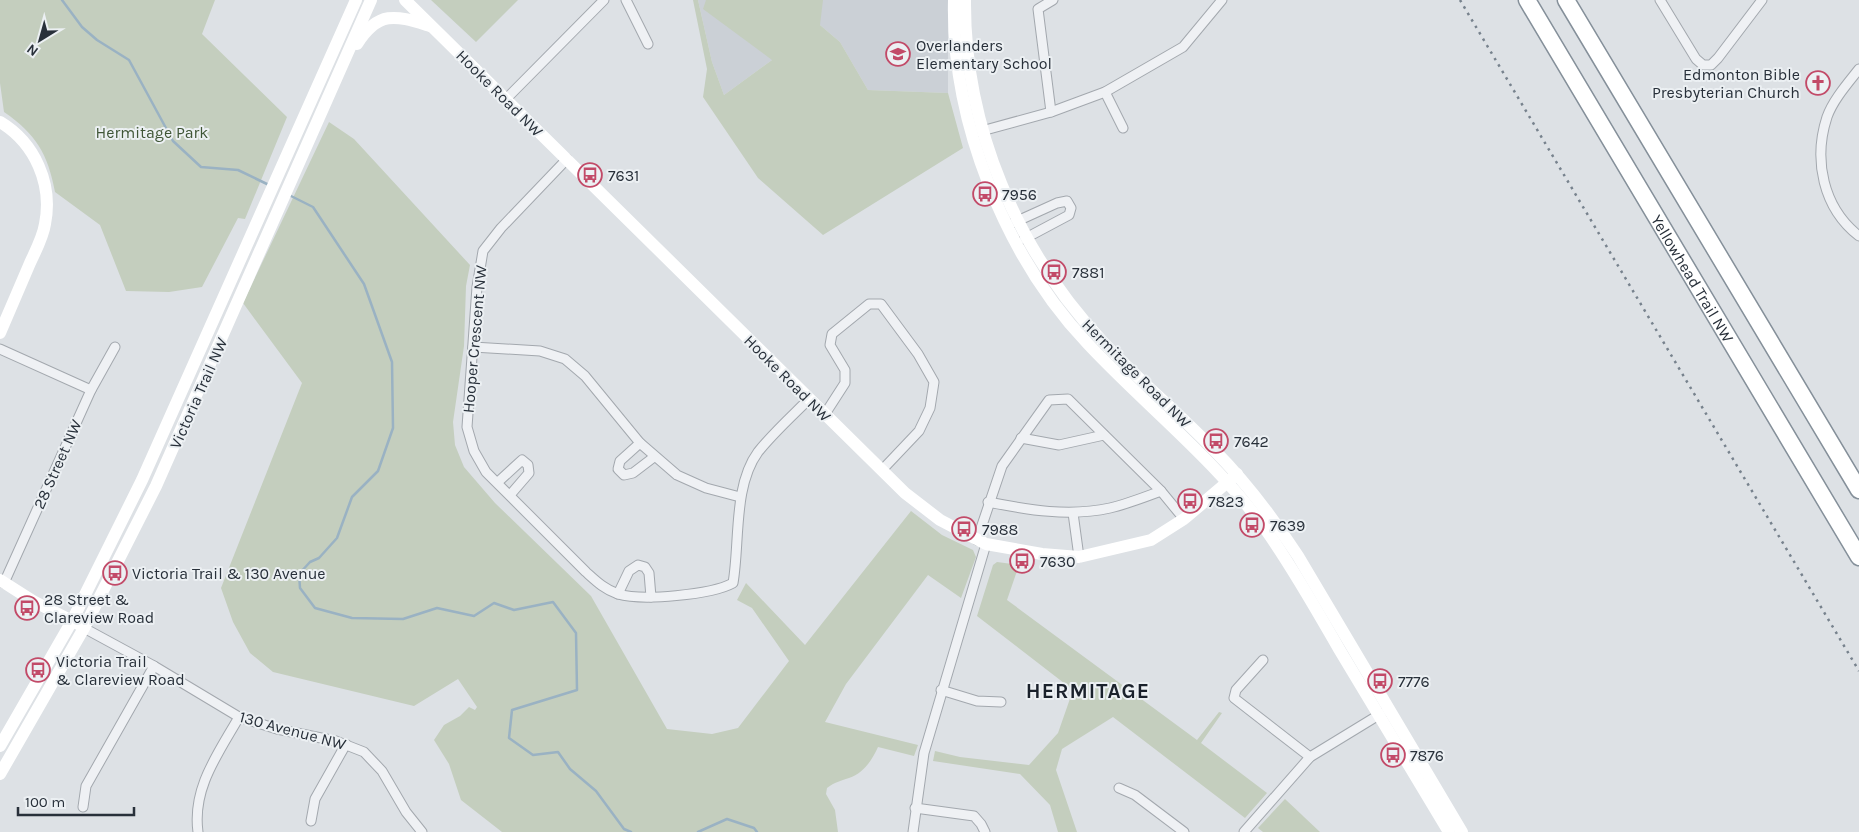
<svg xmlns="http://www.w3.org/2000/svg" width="1859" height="832" font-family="Karla,sans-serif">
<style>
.built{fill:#cbd0d6}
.green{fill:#c4cebe}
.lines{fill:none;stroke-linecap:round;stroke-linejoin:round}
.stream{stroke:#9ab2c3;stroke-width:2.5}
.street-casing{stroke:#a3a8ae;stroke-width:11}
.highway-casing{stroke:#85909a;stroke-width:19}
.street{stroke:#eff1f4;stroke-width:9}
.secondary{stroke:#fff;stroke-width:12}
.highway{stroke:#fff;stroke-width:16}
.rail{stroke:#77828d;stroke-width:2.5;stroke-dasharray:2.5 5;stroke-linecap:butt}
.labels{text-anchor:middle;stroke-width:4;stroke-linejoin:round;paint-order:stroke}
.poi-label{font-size:16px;fill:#28303a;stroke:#ecf0f3;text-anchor:start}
.street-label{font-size:16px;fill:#28303a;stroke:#ecf0f3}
.park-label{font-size:16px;fill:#3f5536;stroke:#ecf0f3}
.district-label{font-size:21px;font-weight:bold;letter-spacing:1px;fill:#1a212b;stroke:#ecf0f3}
</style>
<rect width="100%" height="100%" fill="#dde1e5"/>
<polygon class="built" points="698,0 948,0 948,93 868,90 840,42 820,25 724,95 712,62"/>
<g class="green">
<path d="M0,0H215L202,34L287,117L245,219L238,218L202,287L169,292L126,291L100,225L55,192C48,154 36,134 4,112L0,83Z"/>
<polygon points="431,0 518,0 476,42"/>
<polygon points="693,0 698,0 712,62 724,95 772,60 703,9 706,0 823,0 820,25 840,42 868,90 948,93 963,148 823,235 758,178 703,97 707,69"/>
<path d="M329,122L354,139L470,265L466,286L464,346L453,422L455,445L464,467L495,503L591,596L667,729L712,734L738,728L789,661L752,608L737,600L746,583L805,645L911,511L942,535L973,550L976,557L961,598L928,575L846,684L825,722L918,745L914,756L878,747C872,760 864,773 849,778C840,781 835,782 827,788L826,794L835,810L838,832H502L461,800L449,764L434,740L444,725L460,716L469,707L475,710L477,707L458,679L414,706L273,672L250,653L233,622L221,588L302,383L243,303Z"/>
<polygon points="997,562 1019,565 1007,600 1197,740 1219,712 1222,713 1201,743 1267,793 1245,818 1113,717 1062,749 1056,770 1077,832 1058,832 1050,805 1020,774 933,761 935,751 960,757 1029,765 1058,733 1073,690 977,616 993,565"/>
<polygon points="1285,799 1320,832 1263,832 1258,828"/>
</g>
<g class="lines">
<g class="stream">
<polyline points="62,0 82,27 97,40 129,60 173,141 201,167 238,170 269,185"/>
<polyline points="289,195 313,207 364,284 392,362 393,428 378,471 352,497 337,538 319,558 310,562 299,574 300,588 315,608 352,618 403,619 437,608 474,616 494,603 514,610 553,602 576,633 577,690 512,710 509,738 533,755 558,752 570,769 596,791 624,829 631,832"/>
<polyline points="698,832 727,819 754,828 757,832"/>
</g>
<g class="street-casing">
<g id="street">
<polyline points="626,0 648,44"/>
<polyline points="1660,0 1696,59 1703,65 1711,65 1718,58 1762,0"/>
<path d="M1859,69C1848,83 1833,100 1827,117C1813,160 1823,208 1859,236"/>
<polyline points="1105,92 1123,128"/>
<polyline points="506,99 604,0"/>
<polyline points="1051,112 1038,9 1053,0"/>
<polyline points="978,132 1051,112 1105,92 1183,47 1222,0"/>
<path d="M567,159L501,228L483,251L477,287L467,427L474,451L486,472L586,572C596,581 604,589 618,594C642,601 711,595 733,583C740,543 733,486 758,452C773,433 792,416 809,399"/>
<polyline points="1013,223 1057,203 1067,201 1071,208 1069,215 1024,239"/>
<polyline points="473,347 540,351 565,359 585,376 640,443 677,475 706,488 740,497"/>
<polyline points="0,349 91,390"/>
<polyline points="825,414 845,383 845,370 830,345 832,334 869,304 881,304 918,354 934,382 930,408 919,431 882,470"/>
<polyline points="1021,438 1059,445 1104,435"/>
<polyline points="640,443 620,461 618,469 624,475 633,473 654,457"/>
<polyline points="498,482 522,460 528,465 529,473 510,495"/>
<path d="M988,502C1029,510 1069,517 1110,508C1127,504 1145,497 1161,491"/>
<polyline points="1073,513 1079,557"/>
<polyline points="977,540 1002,466 1049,400 1068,399 1161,491 1184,519"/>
<polyline points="4,583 91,390 115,347"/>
<polyline points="618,594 629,571 638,565 645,567 649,573 651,597"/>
<polyline points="84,628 154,666 239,717 277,729 336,741 364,752 382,771 406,812 422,832"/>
<polyline points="1263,660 1236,690 1234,698 1310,757"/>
<polyline points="941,690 977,701 1001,702"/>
<polyline points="1119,788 1135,795 1184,832"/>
<polyline points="83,807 86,786 154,666"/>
<polyline points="915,808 974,816 981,824 985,832"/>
<polyline points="311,821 315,799 346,744"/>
<path d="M198,832C192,788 218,754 239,717"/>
<polyline points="913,832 924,753 986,544"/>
<polyline points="1244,832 1310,757 1382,713"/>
</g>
</g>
<g class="highway-casing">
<g id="highway">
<path id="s1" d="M1527,0L1859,557"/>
<polyline points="1566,0 1859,490"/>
</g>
</g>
<use href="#street" class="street"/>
<g class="secondary">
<polyline points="405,0 905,493 940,520 986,544 1042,554 1079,557 1151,540 1184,519 1237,474"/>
<path d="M954,0C951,121 1005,256 1088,344C1147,407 1215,459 1266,530C1293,568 1316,609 1339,649C1376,710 1412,771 1449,832"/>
<path d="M965,0C964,126 1017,251 1103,342C1138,380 1178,412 1214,450C1246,482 1273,518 1298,556L1462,832"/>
<path d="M357,44C379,9 397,16 430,26"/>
<path d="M0,122C35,143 53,184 45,224C43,237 36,250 30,263C20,286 10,310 0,333"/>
<polyline points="0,580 33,601 78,624"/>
<polyline points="0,746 72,621 142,480 356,0"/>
<polyline points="0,774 84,628 156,486 371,0"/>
</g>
<use href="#highway" class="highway"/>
<polyline class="rail" points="1460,0 1859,671"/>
</g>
<defs>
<g id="school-ring" transform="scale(1.25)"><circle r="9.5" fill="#ecf0f3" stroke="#c24a68" stroke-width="1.5"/><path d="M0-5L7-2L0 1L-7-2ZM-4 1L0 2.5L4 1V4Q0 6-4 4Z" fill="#c24a68"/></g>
<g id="church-ring" transform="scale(1.25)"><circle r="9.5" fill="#ecf0f3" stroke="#c24a68" stroke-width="1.5"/><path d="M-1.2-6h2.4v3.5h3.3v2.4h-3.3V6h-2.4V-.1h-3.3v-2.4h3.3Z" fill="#c24a68"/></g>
<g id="bus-ring" transform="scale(1.25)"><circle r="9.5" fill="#ecf0f3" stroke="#c24a68" stroke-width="1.5"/><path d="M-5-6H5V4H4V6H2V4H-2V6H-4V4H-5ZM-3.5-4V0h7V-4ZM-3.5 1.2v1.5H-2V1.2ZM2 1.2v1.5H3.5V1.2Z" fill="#c24a68"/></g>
</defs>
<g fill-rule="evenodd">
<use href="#school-ring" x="898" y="54"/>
<use href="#church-ring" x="1818" y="83"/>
<use href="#bus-ring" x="590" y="175"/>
<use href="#bus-ring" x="985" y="194"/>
<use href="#bus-ring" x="1054" y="272"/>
<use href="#bus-ring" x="1216" y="441"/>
<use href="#bus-ring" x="1190" y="501"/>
<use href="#bus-ring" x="1252" y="525"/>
<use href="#bus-ring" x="964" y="529"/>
<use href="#bus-ring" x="1022" y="561"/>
<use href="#bus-ring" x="115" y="573"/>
<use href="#bus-ring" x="27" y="608"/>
<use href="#bus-ring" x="38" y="670"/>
<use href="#bus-ring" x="1380" y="681"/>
<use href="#bus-ring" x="1393" y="755"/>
</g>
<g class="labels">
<g class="poi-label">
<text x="916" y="51">Overlanders<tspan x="916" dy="18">Elementary School</tspan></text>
<text x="1800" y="80" text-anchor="end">Edmonton Bible<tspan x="1800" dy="18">Presbyterian Church</tspan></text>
<text x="608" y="181">7631</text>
<text x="1002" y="200">7956</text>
<text x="1072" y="278">7881</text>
<text x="1234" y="447">7642</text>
<text x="1208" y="507">7823</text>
<text x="1270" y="531">7639</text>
<text x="982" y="535">7988</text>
<text x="1040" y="567">7630</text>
<text x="132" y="579">Victoria Trail &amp; 130 Avenue</text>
<text x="44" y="605">28 Street &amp;<tspan x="44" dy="18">Clareview Road</tspan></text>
<text x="56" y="667">Victoria Trail<tspan x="56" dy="18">&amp; Clareview Road</tspan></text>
<text x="1398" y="687">7776</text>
<text x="1410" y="761">7876</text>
</g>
<g class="street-label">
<text transform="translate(500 93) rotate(45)" y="6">Hooke Road NW</text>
<text dy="6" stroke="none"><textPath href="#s1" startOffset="324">Yellowhead Trail NW</textPath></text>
<text transform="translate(474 339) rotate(-85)" y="6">Hooper Crescent NW</text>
<text transform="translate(1137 373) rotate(45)" y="6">Hermitage Road NW</text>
<text transform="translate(788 378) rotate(45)" y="6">Hooke Road NW</text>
<text transform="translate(198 393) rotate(-66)" y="6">Victoria Trail NW</text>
<text transform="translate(57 464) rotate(-66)" y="6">28 Street NW</text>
<text transform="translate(293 730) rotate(15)" y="6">130 Avenue NW</text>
</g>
<g class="park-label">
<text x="152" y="138">Hermitage Park</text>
</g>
<g class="district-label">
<text x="1088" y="698">HERMITAGE</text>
</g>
</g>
<g transform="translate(40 40) rotate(217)" stroke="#ecf0f3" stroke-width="4" paint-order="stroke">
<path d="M0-4L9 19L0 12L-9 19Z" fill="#28303a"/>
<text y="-8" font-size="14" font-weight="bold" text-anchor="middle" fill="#28303a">N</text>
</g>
<path d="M18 807v8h116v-8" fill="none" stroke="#28303a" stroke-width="2.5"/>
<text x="25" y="807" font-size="15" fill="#28303a" stroke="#ecf0f3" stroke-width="4" paint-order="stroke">100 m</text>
</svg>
